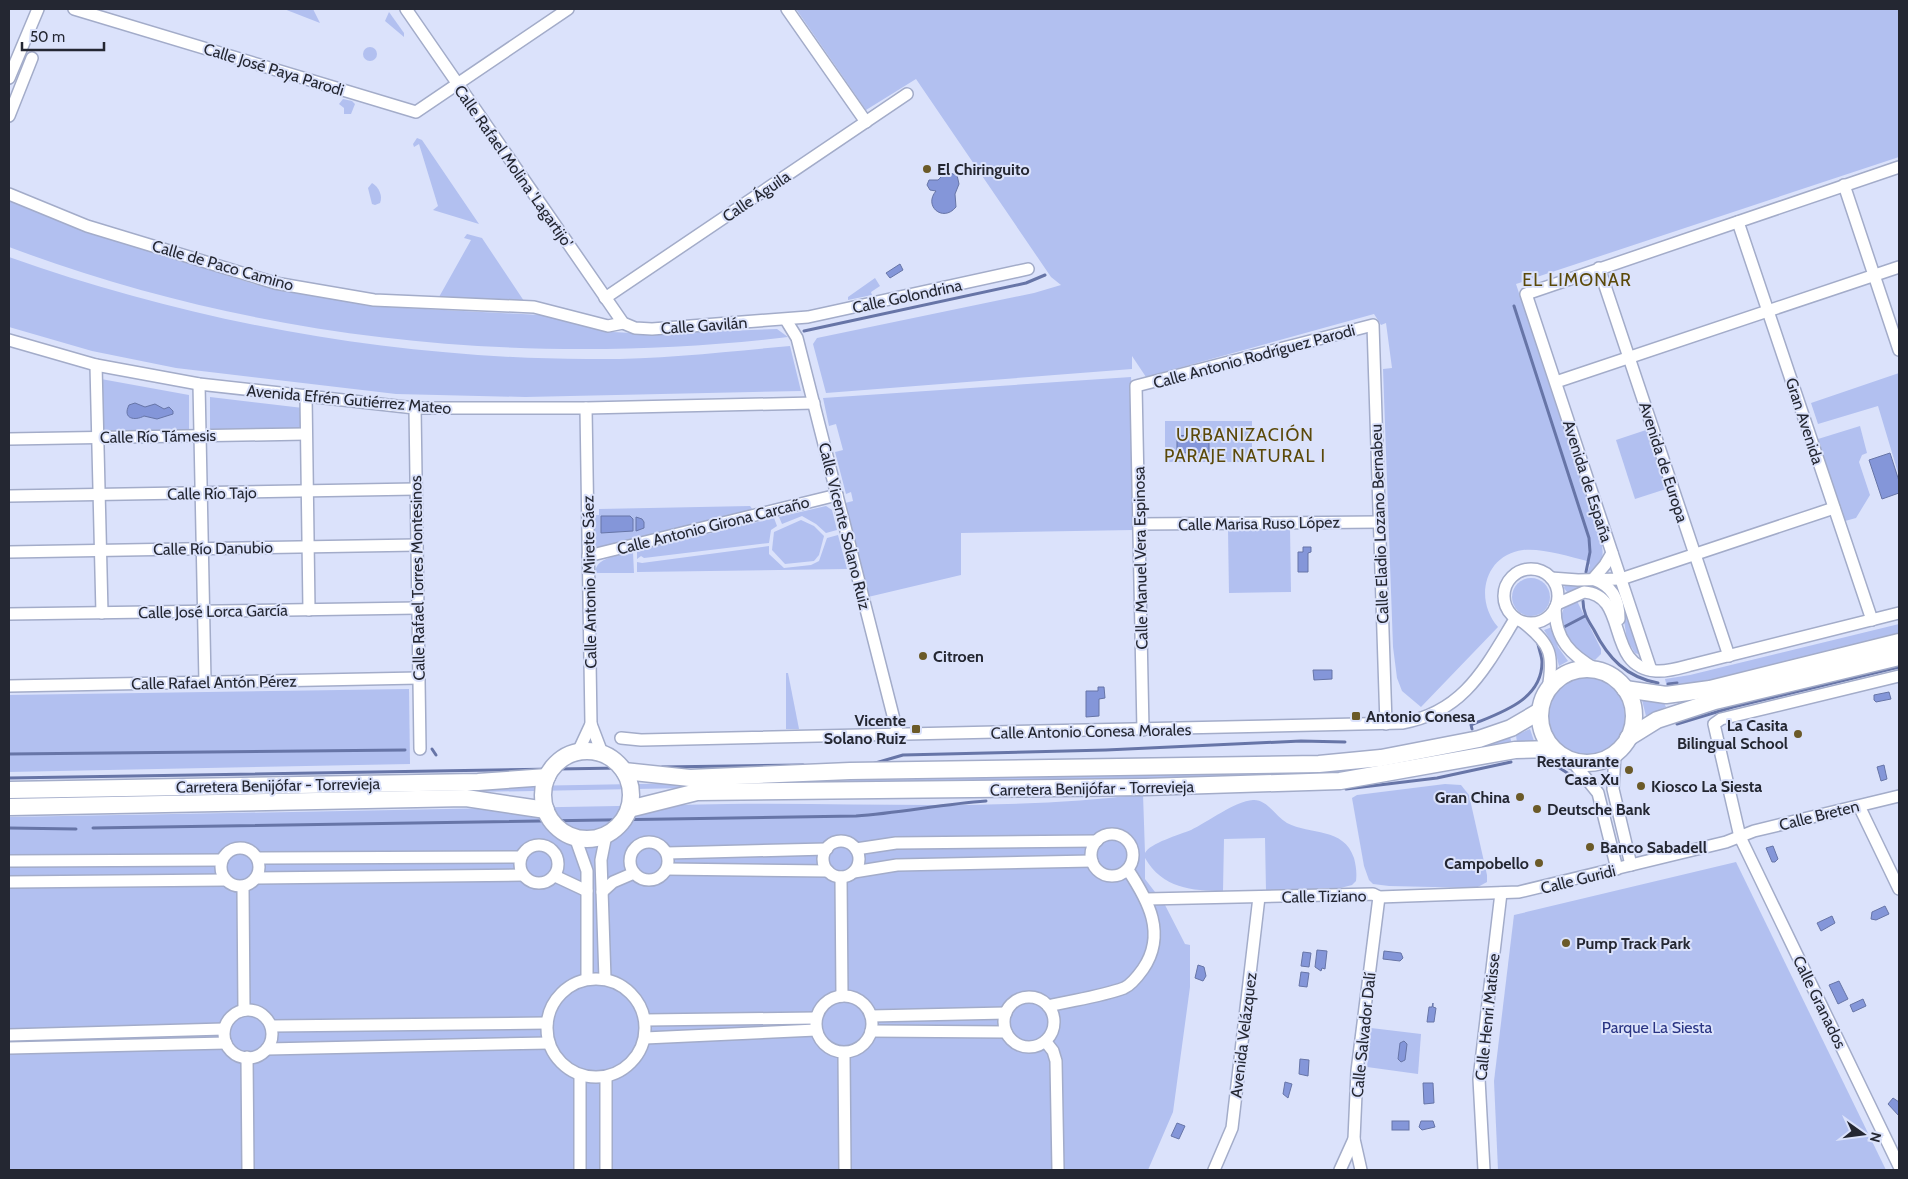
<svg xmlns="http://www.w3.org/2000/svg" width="1908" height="1179" font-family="Cabin,sans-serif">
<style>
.green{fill:#b2c0f0}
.water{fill:#8496d9;stroke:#6775a7}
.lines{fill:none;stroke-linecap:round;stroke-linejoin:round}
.stream{stroke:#6775a7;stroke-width:3}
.street-casing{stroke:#a3acc9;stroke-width:14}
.secondary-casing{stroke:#a3acc9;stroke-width:19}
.street{stroke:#fff;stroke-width:11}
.secondary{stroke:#fff;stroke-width:16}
.poi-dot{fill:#6b5a28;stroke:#dbe2fb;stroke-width:2}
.labels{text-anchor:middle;stroke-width:4;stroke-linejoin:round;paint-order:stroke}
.street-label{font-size:16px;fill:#242732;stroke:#dbe2fb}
.poi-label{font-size:16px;font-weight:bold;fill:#242732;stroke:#dbe2fb;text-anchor:start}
.park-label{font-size:16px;fill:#293483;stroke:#dbe2fb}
.neighbourhood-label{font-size:18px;letter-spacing:1px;fill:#5b4909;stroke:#dbe2fb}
</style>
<rect width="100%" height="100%" fill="#dbe2fb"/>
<g class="green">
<polygon points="284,9 313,9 320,23"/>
<path d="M796,9H1899V157L1516,284L1600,538C1605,553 1604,568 1587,574L1590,565L1587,561C1568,556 1542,548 1523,550C1484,555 1474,600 1498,627L1421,707L1402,691L1397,678L1393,647L1383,369L1392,368L1386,323L1381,325L1374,314L1146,377L1132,356V369L826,393L813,344L817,338L1034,293L1061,285L1051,277L916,79L866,110Z"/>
<polygon points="389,12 404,33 404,37 385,21"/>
<circle cx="370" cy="54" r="7"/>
<polygon points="343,99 352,101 355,104 351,114 344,114 344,108 339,104"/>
<polygon points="417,138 422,140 479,224 433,210 438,206 419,144 414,147 413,144"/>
<path d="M372,183C379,187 383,196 380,203L375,205L372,204L368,188Z"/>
<path d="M9,200L82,229L254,284L369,306L540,315L613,332L650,334L777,329L788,337C526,368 256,340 9,247Z"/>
<polygon points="467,234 482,238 524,301 439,297 471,240 464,238"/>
<path d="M9,257C195,323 390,358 587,359C655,360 723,352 790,346L801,391L525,397L396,394L176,368L92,351L9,327Z"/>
<polygon points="875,278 880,286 871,292 872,295 848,300 848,297"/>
<polygon points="1899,373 1899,476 1878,406 1818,424 1811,403"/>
<polygon points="1131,377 1132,394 1130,395 1133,530 961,533 961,575 868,597 845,503 853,501 851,492 846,494 835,452 843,450 836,424 829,426 823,398"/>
<polygon points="101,379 189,395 189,432 102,434"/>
<polygon points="210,397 303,408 304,429 210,431"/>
<rect x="1165" y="421" width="87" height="41"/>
<polygon points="1860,426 1867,453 1862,455 1859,462 1870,495 1856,518 1845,521 1818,439"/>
<polygon points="1646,430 1666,489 1635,499 1616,440"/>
<polygon points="750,506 753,510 594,548 592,515 599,515 599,509"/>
<polygon points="826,506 832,510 837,530 826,533 816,524 802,516 782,524 779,517"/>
<polygon points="774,518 777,526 771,530 769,543 644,558 641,556 637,559 637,551"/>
<polygon points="801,520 814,526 824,536 819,555 814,561 785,564 772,550 774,532"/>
<polygon points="1290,529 1291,592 1229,593 1228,530"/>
<polygon points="838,535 847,569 637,572 637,562 642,563 769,546 769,554 784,568 811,565 819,561 827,538"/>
<path d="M633,552L634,573H595C596,556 620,556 633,552Z"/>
<circle cx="1531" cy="597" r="19"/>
<polygon points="1616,582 1639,652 1638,654 1635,653 1627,640 1623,614 1612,585"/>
<path d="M1592,583L1605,588L1613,605C1596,584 1590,587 1567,592L1564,588L1565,584Z"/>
<path d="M1575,597L1601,649V654L1595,660C1571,654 1568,640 1560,619L1565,605Z"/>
<polygon points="1899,624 1899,636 1704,683 1667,687 1665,679 1690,675"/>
<polygon points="1552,627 1558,647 1568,661 1559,666 1554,646 1544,630"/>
<polygon points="786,673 788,673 799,729 786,729"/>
<circle cx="1586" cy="716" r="39"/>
<polygon points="409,689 410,764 9,772 9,695"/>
<polygon points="1642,700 1663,701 1666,707 1646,716"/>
<polygon points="1530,729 1534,741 1517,743 1516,735"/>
<polygon points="1510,737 1512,744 1377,770 1310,776 9,801 9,795 1145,775 1468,748"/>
<polygon points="1445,784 1461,785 1469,795 1487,875 1487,882 1476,888 1389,886 1373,884 1369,880 1364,866 1352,798 1357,795"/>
<path d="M1143,794L1145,853C1150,843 1179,835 1191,830C1208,822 1235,801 1253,800C1267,799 1275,816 1287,823C1310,835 1344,827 1354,858C1356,866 1357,873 1356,881L1352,885L1333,890L1266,891L1265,838L1224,839L1223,891C1192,891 1162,888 1145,858V879L1165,905L1185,944L1190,945V987L1173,1112L1148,1170H9V817C248,813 488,808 727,804C866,802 1006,812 1143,794Z"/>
<polygon points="1736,862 1886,1170 1498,1170 1494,1081 1514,915"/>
<polygon points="1371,1028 1421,1034 1418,1074 1367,1067"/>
</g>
<g class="water">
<path d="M946,172L957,175L959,184L955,194L956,207C943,223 923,206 936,191L930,190L927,185L929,180H938Z"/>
<polygon points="900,264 903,270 890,278 886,273"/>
<path d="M135,403L145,407L155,404L164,409L169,407L173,411V414L157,419L144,416C135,421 122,419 129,405Z"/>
<polygon points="1201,434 1209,436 1209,452 1177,453 1177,436"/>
<polygon points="1890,453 1899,481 1899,493 1882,499 1869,460"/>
<polygon points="601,516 630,516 633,519 633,531 601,533"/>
<polygon points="636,517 642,519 644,522 644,528 636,531"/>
<polygon points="1303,547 1311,547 1311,552 1308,553 1308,572 1298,572 1298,552 1303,552"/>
<polygon points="1313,670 1332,670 1332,679 1314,680"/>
<polygon points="1098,687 1104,687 1105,698 1099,699 1099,716 1086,717 1086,691 1098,691"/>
<polygon points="1889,692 1891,699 1876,702 1874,700 1874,695"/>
<polygon points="1884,765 1887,779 1881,781 1877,767"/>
<polygon points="1773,846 1778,859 1775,862 1772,862 1766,848"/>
<polygon points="1885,906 1889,914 1876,920 1871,919 1872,912"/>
<polygon points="1832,916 1835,923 1821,931 1817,923"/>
<polygon points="1317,950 1327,951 1325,969 1322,968 1321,971 1315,967"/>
<polygon points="1384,951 1401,953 1403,958 1400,961 1383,959"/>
<polygon points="1303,952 1311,953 1309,967 1301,966"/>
<polygon points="1198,965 1204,967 1206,976 1203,981 1195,978"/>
<polygon points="1301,972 1309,973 1307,987 1299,986"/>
<polygon points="1839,981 1848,999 1838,1004 1829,985"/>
<polygon points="1863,999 1866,1006 1853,1012 1850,1005"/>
<polygon points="1433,1003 1433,1007 1436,1008 1434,1022 1427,1022 1429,1007 1432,1007"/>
<polygon points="1404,1041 1407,1044 1405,1060 1401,1062 1398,1059 1400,1043"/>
<polygon points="1300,1059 1309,1060 1308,1076 1299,1074"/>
<polygon points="1285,1082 1292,1084 1288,1098 1283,1094"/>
<polygon points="1433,1083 1434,1103 1424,1104 1423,1083"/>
<polygon points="1893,1098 1899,1102 1899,1116 1888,1104"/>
<rect x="1392" y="1121" width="17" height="9"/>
<polygon points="1421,1121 1433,1121 1435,1127 1422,1130 1419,1127"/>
<polygon points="1177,1123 1185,1126 1179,1139 1171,1136"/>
</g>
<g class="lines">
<g class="stream">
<polyline points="1514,306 1589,538 1590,552 1586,572"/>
<polyline points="804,331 1026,283 1045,275"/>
<path d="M1583,601C1583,613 1588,620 1594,630C1608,658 1626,677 1658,683"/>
<polyline points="1564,627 1585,616"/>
<polyline points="1668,684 1677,683"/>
<polyline points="1677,724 1733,707 1899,667"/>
<path d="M1472,729L1471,725C1499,713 1542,701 1542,662C1542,656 1539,650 1538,644"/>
<polyline points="432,749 436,755"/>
<polyline points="9,754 405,750"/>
<polyline points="1536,757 1552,763 1575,778"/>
<polyline points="872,764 903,755 1106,750 1301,741 1345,742"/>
<polyline points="662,767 803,765"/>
<polyline points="9,778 621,768"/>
<polyline points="1346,789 1437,778 1511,762"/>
<polyline points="9,828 76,829"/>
<path d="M93,828L856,816C900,813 942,804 986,801"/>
</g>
<g class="street-casing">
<g id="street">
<polyline points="74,9 416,112 568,9"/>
<polyline points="406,9 623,323 635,328 652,329 808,317 1028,269"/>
<polyline points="787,9 866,122"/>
<polyline points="9,78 38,9"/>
<polyline points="9,116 32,58"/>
<polyline points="1844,185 1899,350"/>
<polyline points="9,194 87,226 275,283 374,300 534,307 608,326 623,323"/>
<polyline points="1738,222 1872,620"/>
<polyline points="1599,268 1729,656"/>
<polyline points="605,298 907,94"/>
<polyline points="786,320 797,338 898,735"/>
<polyline points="9,340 96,365 199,384 415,408 586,408 814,403"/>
<polyline points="96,365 102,613"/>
<polyline points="1556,382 1899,267"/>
<polyline points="199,384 205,682"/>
<polyline points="306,395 309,610"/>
<polyline points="415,408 420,749"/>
<polyline points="9,439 306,434"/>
<polyline points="9,496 416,489"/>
<polyline points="1139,524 1379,522"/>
<polyline points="9,552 417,545"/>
<path d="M1612,553L1605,565L1593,579C1612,586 1619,598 1619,619"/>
<polyline points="588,556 837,495"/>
<circle cx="1531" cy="596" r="27"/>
<polyline points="1551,578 1578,580 1621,579 1834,508"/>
<path d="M1557,604L1584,592C1630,595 1604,667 1656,671C1667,672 1680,668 1691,665L1899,613"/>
<path d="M1555,608C1555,640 1571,655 1597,670"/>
<polyline points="9,614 418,608"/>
<path d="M1524,623C1551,644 1554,655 1548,689"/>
<polyline points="1651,670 1526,294 1899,167"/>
<polyline points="1899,676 1721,719 1714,724 1740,837 1899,1166"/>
<polyline points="9,686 419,678"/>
<polyline points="591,724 602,753"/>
<polyline points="1143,730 1136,386 1373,325 1386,724"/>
<path d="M621,738L641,740L1402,723C1464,712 1485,668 1515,619"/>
<polyline points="578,752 591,724 586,408"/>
<polyline points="1615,754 1613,789 1631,865"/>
<polyline points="1572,761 1598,793 1617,869"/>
<polyline points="1859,806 1899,889"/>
<circle cx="1112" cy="855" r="21"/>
<polyline points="575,837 587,871 587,979"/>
<circle cx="841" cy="859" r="18"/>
<circle cx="649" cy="861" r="19"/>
<circle cx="539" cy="864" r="19"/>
<circle cx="240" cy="867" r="19"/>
<polyline points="856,849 896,843 1097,841"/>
<polyline points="667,853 827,849"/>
<polyline points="259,858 521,857"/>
<polyline points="9,861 222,860"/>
<polyline points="667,869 828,871"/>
<polyline points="854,872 897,865 1092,861"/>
<polyline points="555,876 587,891"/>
<polyline points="841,877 842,996"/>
<polyline points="256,878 523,875"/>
<polyline points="9,882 225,880"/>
<polyline points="243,887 244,1010"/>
<polyline points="602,892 613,882 634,873"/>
<polyline points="1147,899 1373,894 1379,897 1519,892 1726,842 1754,831 1899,796"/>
<polyline points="605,979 601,860 606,835"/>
<circle cx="596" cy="1028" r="49"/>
<circle cx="844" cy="1024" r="28"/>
<circle cx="1029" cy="1022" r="25"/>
<path d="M1048,1006C1072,1000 1100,997 1124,988C1131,985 1138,976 1143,969C1167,934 1148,900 1128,870"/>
<circle cx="248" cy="1034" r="24"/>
<polyline points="871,1016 1006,1013"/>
<polyline points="645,1020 816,1018"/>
<polyline points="271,1026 547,1023"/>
<polyline points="871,1031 1006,1032"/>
<polyline points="9,1035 224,1029"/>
<polyline points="645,1038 816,1030"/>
<polyline points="1046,1042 1053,1051 1056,1061 1058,1170"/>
<polyline points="9,1048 226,1043"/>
<polyline points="267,1049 549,1043"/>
<polyline points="844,1053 845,1170"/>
<polyline points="247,1057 248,1170"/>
<polyline points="606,1077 606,1170"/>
<polyline points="1354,1139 1361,1170"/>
<polyline points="580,1170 580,1075"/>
<polyline points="1214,1170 1232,1128 1259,897"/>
<polyline points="1340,1170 1354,1139 1357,1071 1379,897"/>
<polyline points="1484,1170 1479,1079 1501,893"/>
</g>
</g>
<g class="secondary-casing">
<g id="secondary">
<circle cx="1587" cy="716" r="47"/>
<polyline points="1625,689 1666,695 1710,689 1899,642"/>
<polyline points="1628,738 1657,720 1715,701 1899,657"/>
<circle cx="587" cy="795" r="44"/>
<polyline points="624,771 690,778 850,771 1319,764 1381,758 1479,739 1511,728 1540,711"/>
<polyline points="9,790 478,782 547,777"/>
<polyline points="9,807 466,798 546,810"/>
<polyline points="629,809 697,792 1145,787 1340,781 1515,750 1553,749"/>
</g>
</g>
<use href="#street" class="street"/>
<use href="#secondary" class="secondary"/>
</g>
<g class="poi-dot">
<circle cx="927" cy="169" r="5"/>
<circle cx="923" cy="656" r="5"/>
<rect x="1351" y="711" width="10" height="10" rx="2.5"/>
<rect x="911" y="724" width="10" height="10" rx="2.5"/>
<circle cx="1798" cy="734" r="5"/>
<circle cx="1629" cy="770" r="5"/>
<circle cx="1641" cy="786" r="5"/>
<circle cx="1520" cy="797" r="5"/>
<circle cx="1537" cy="809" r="5"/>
<circle cx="1590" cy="847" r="5"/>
<circle cx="1539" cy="863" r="5"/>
<circle cx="1566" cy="943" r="5"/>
</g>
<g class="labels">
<g class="street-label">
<text transform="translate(274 69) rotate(17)" y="6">Calle José Paya Parodi</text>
<text transform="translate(514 166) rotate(55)" y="6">Calle Rafael Molina 'Lagartijo'</text>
<text transform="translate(756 196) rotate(-34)" y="6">Calle Águila</text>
<text transform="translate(223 265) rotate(16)" y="6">Calle de Paco Camino</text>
<text transform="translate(907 296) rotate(-12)" y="6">Calle Golondrina</text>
<text transform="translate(704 325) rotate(-4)" y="6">Calle Gavilán</text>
<text transform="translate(1254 356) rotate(-15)" y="6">Calle Antonio Rodríguez Parodi</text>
<text transform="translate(349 399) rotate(5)" y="6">Avenida Efrén Gutiérrez Mateo</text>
<text transform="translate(1805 421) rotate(72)" y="6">Gran Avenida</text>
<text transform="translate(158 436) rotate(-1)" y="6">Calle Río Támesis</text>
<text transform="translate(1664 462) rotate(72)" y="6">Avenida de Europa</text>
<text transform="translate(1588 481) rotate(72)" y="6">Avenida de España</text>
<text transform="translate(212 493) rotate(-1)" y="6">Calle Río Tajo</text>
<text transform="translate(1259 523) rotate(-1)" y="6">Calle Marisa Ruso López</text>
<text transform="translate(1379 524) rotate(-92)" y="6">Calle Eladio Lozano Bernabeu</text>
<text transform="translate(713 525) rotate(-14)" y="6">Calle Antonio Girona Carcaño</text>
<text transform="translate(845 526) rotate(76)" y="6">Calle Vicente Solano Ruiz</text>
<text transform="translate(213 548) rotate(-1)" y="6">Calle Río Danubio</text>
<text transform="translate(1140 558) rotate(-91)" y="6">Calle Manuel Vera Espinosa</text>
<text transform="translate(417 578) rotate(-91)" y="6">Calle Rafael Torres Montesinos</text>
<text transform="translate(589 582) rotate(-91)" y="6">Calle Antonio Mirete Sáez</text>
<text transform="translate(213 611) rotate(-1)" y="6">Calle José Lorca García</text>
<text transform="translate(214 682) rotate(-1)" y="6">Calle Rafael Antón Pérez</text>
<text transform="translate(1091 731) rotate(-1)" y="6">Calle Antonio Conesa Morales</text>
<text transform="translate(278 785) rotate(-1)" y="6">Carretera Benijófar - Torrevieja</text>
<text transform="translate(1092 788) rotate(-1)" y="6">Carretera Benijófar - Torrevieja</text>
<text transform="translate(1819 815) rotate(-14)" y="6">Calle Breten</text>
<text transform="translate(1578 879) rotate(-14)" y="6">Calle Guridi</text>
<text transform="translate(1324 896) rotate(-1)" y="6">Calle Tiziano</text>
<text transform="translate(1820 1002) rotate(64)" y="6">Calle Granados</text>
<text transform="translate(1487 1017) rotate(-84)" y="6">Calle Henri Matisse</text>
<text transform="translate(1243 1035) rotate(-83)" y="6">Avenida Velázquez</text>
<text transform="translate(1363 1035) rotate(-84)" y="6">Calle Salvador Dalí</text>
</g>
<g class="poi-label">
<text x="937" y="175">El Chiringuito</text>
<text x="933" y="662">Citroen</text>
<text x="1366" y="722">Antonio Conesa</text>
<text x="906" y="726" text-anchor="end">Vicente<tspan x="906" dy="18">Solano Ruiz</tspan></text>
<text x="1788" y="731" text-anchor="end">La Casita<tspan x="1788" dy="18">Bilingual School</tspan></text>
<text x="1619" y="767" text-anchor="end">Restaurante<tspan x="1619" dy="18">Casa Xu</tspan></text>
<text x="1651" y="792">Kiosco La Siesta</text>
<text x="1510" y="803" text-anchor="end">Gran China</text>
<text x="1547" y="815">Deutsche Bank</text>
<text x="1600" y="853">Banco Sabadell</text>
<text x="1529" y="869" text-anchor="end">Campobello</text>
<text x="1576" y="949">Pump Track Park</text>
</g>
<g class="park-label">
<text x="1657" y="1033">Parque La Siesta</text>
</g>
<g class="neighbourhood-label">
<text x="1577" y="286">EL LIMONAR</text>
<text x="1245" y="441">URBANIZACIÓN<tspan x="1245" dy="21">PARAJE NATURAL I</tspan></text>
</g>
</g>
<rect width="1908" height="1179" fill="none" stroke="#242732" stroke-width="20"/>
<g transform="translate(1863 1134) rotate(104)" stroke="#dbe2fb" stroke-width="4" paint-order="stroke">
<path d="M0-4L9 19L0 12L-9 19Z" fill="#242732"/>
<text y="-8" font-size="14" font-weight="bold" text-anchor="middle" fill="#242732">N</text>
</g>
<path d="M22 42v8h82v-8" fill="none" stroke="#242732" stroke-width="2.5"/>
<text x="30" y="42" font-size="15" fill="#242732" stroke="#dbe2fb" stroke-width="4" paint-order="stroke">50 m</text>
</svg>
